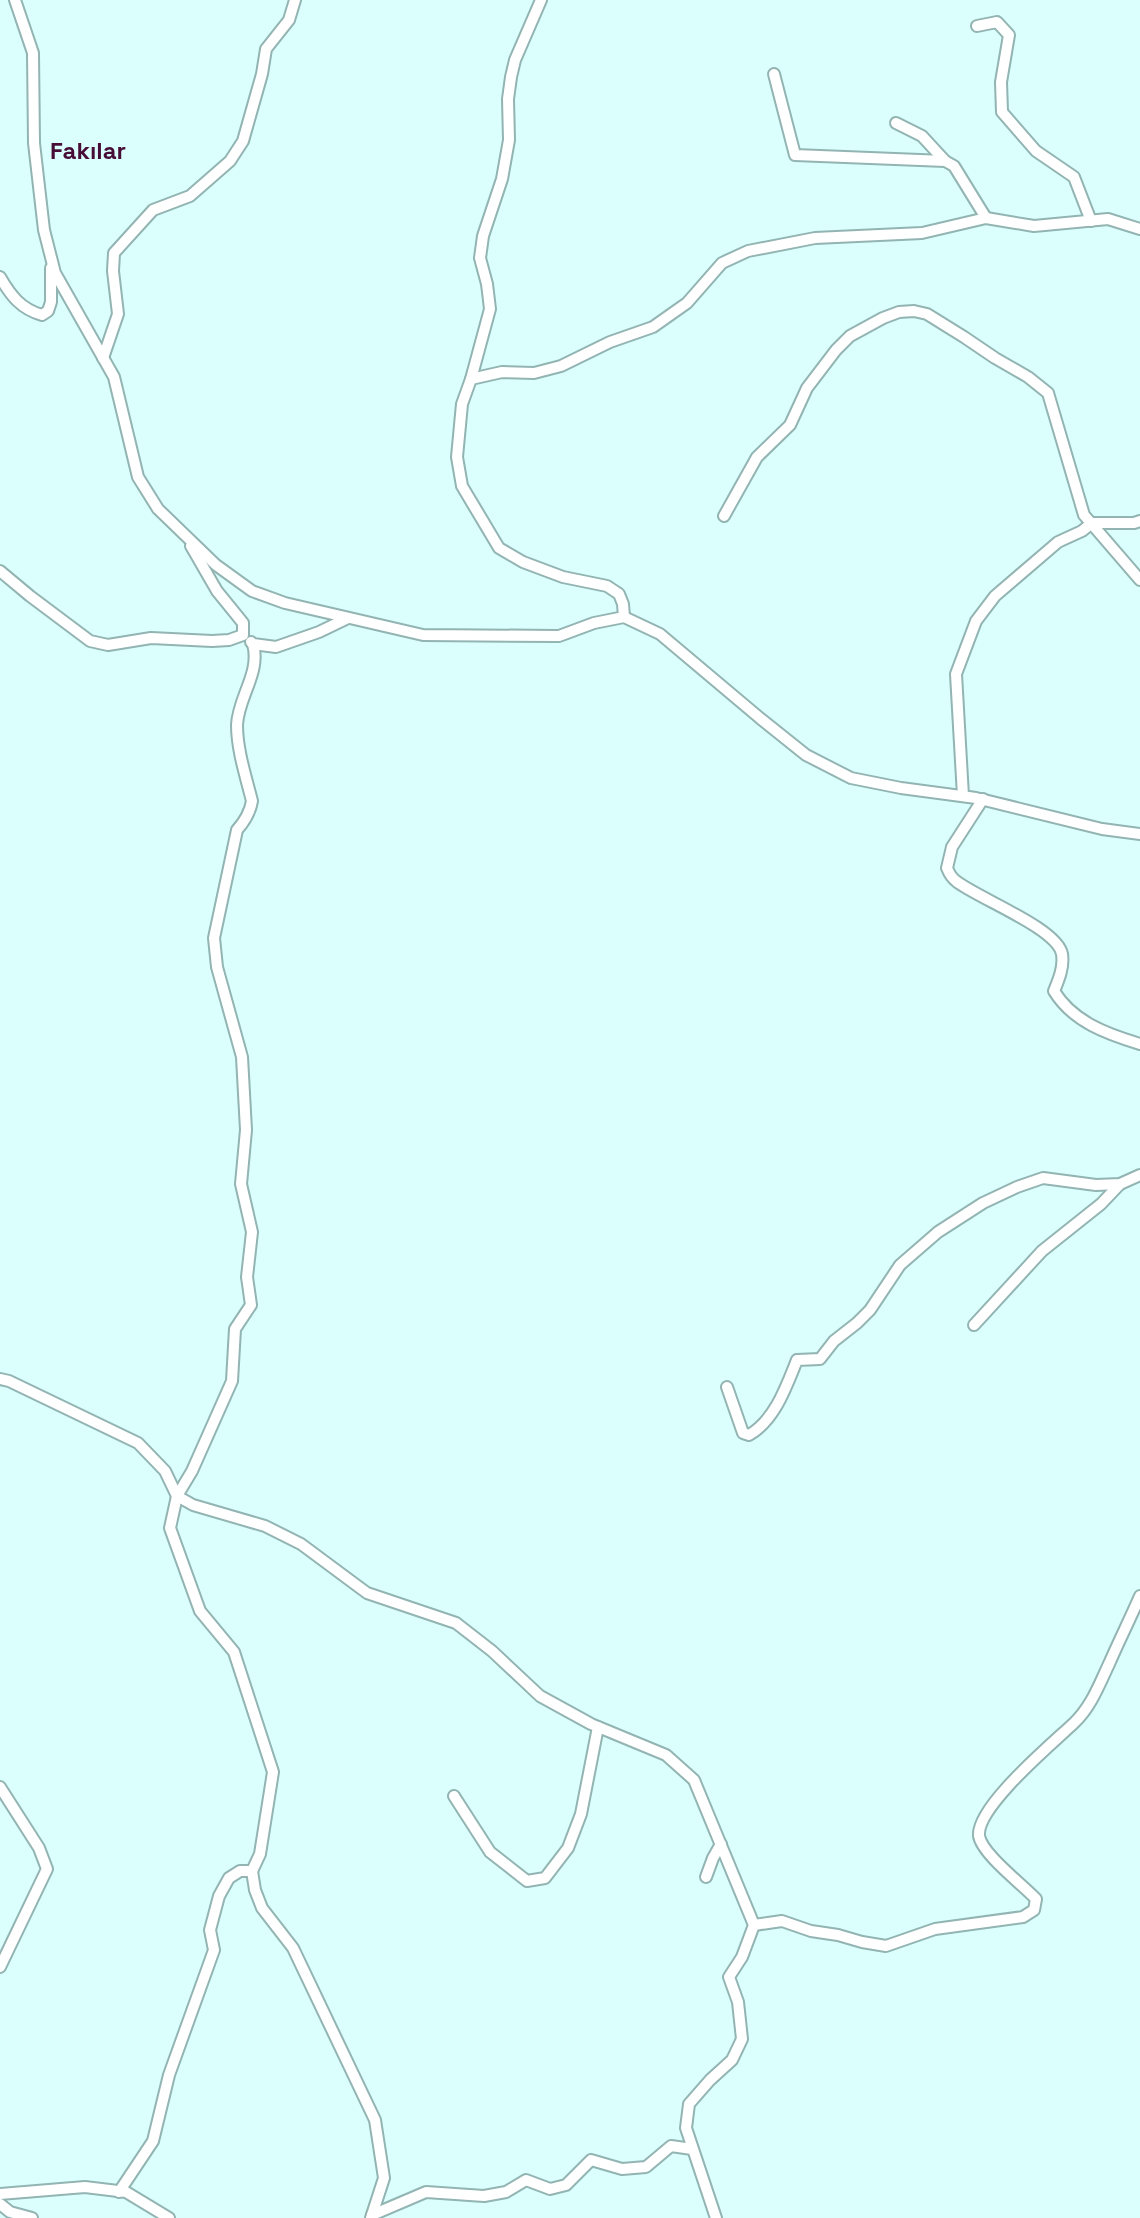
<svg xmlns="http://www.w3.org/2000/svg" width="1140" height="2218" font-family="'Space Grotesk',sans-serif">
<style>
.lines{fill:none;stroke-linecap:round;stroke-linejoin:round}
.street-casing{stroke:#92b4b2;stroke-width:14}
.street{stroke:#fff;stroke-width:10}
.labels{text-anchor:middle;stroke-width:6;stroke-linejoin:round;paint-order:stroke}
.neighbourhood-label{font-size:24px;font-weight:bold;fill:#470d36;stroke:#dbfffd}
</style>
<rect width="100%" height="100%" fill="#dbfffd"/>
<g class="lines">
<g class="street-casing">
<g id="street">
<polyline points="15,0 33,53 34,143 44,230 55,273 114,377 138,477 158,509 216,565 252,591 285,603 423,635 559,636 594,623 624,617 660,634 761,719 806,755 851,778 901,788 976,798 1102,829 1140,834"/>
<polyline points="977,26 997,22 1009,35 1001,82 1002,112 1036,151 1074,177 1091,221"/>
<polyline points="774,74 795,155 945,161 954,166 986,218"/>
<polyline points="896,123 922,136 945,161"/>
<path d="M0,277C11,296 21,309 42,315L48,311L51,302V268"/>
<polyline points="103,358 118,314 113,271 114,253 153,210 190,196 230,161 243,141 262,74 266,49 289,20 295,0"/>
<polyline points="471,379 490,309 487,284 480,258 483,236 502,179 509,140 508,99 511,77 515,60 541,0"/>
<polyline points="724,516 757,457 790,425 807,388 836,350 850,336 883,318 899,312 914,311 927,314 964,337 995,358 1028,377 1048,393 1084,515 1140,580"/>
<polyline points="0,571 30,596 90,641 108,645 151,638 212,641 229,640 243,635 243,623 217,591 191,546"/>
<polyline points="624,617 623,604 619,594 607,586 563,577 523,562 499,548 462,486 457,457 462,404 471,379 502,372 534,373 561,366 610,342 653,327 687,303 722,263 748,251 815,238 922,233 986,218 1034,226 1108,219 1140,229"/>
<polyline points="251,642 253,644 276,647 319,632 348,618"/>
<polyline points="963,796 956,674 976,621 995,596 1058,542 1082,531 1092,523 1134,523 1140,521"/>
<path d="M983,799L952,847L947,868C949,873 952,878 956,881C977,898 1057,928 1062,954C1064,967 1059,979 1054,991C1073,1022 1107,1034 1140,1044"/>
<polyline points="974,1325 1042,1251 1101,1204 1120,1184"/>
<polyline points="0,1379 9,1381 138,1443 165,1471 177,1496 193,1505 265,1526 301,1544 367,1593 456,1623 492,1651 540,1696 591,1724 666,1755 694,1780 754,1925 742,1957 729,1977 738,2002 742,2039 732,2060 710,2080 689,2104 686,2128 716,2218"/>
<path d="M727,1387L743,1433L749,1435C775,1420 786,1387 797,1360L820,1359L834,1341L857,1323L870,1310L900,1265L938,1232L983,1203L1017,1187L1043,1178L1096,1185L1120,1184L1140,1175"/>
<polyline points="0,1787 39,1848 47,1869 0,1967"/>
<polyline points="454,1796 490,1852 527,1881 545,1878 568,1848 581,1814 598,1727"/>
<polyline points="252,1871 255,1890 262,1908 293,1948 375,2120 384,2178 371,2218"/>
<polyline points="706,1877 713,1858 721,1844"/>
<path d="M754,1925L782,1921L811,1931L838,1935L862,1942L886,1946L935,1929L1023,1917L1034,1910L1036,1899C1023,1885 982,1854 979,1836C976,1807 1053,1743 1074,1723C1091,1707 1099,1685 1109,1664C1119,1641 1130,1619 1140,1596"/>
<path d="M119,2192L153,2141L169,2075L214,1950L210,1930L219,1896L229,1878L240,1871H252L260,1854L273,1772L234,1652L200,1611L170,1528L177,1496L192,1471L232,1381L235,1329L251,1305L247,1277L252,1232L241,1184L246,1130L242,1057L217,967L214,938L237,830C245,821 250,813 252,801C246,777 237,750 237,725C238,697 261,673 253,644"/>
<polyline points="0,2194 85,2187 126,2192 169,2218"/>
<polyline points="0,2204 10,2212 32,2218"/>
<polyline points="372,2215 426,2192 484,2196 506,2192 526,2180 550,2189 566,2185 591,2160 622,2169 646,2167 671,2146 692,2149"/>
</g>
</g>
<use href="#street" class="street"/>
</g>
<g class="labels">
<g class="neighbourhood-label">
<text x="88" y="159">Fakılar</text>
</g>
</g>
</svg>
